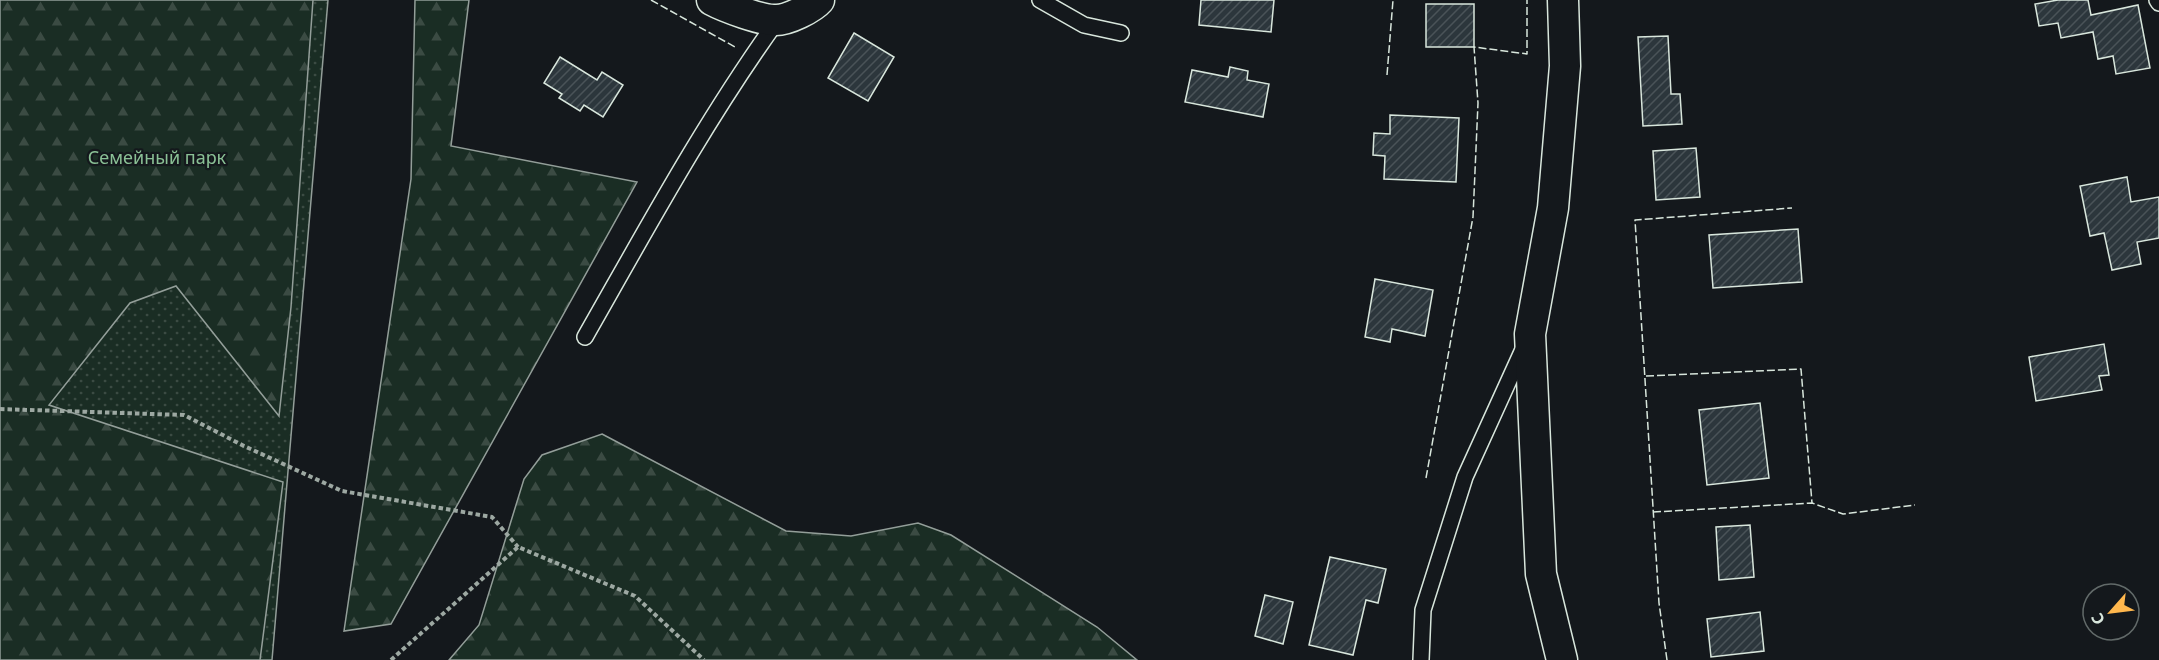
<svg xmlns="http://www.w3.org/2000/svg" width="2159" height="660" font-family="'Noto Sans',sans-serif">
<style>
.green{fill:url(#green-dots);stroke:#939e99;stroke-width:1.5}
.forest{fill:url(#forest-firs);stroke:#939e99;stroke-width:1.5}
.building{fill:url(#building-hatch);stroke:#d8e6dc;stroke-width:1.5}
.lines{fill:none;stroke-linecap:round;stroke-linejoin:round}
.service-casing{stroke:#d8e6dc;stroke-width:18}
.minor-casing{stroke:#d8e6dc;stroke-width:33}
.path{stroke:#9da8a2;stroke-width:4;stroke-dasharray:4.5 3;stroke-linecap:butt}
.service{stroke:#14181c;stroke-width:15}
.minor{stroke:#14181c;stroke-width:30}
.fence{stroke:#d8e6dc;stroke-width:1.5;stroke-dasharray:8 3;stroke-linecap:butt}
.labels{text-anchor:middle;stroke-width:4.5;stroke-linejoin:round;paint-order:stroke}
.park-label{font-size:18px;fill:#8ac095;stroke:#14181c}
</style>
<defs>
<pattern id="green-dots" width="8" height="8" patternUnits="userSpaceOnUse" patternTransform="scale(1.5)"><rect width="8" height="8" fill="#1a2d24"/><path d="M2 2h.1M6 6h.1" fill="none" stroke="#3b4b43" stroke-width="1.8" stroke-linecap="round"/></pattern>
<pattern id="forest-firs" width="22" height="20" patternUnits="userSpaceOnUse" patternTransform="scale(1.5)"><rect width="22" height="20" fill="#1a2d24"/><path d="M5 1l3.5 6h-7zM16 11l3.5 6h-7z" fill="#3b4b43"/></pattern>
<pattern id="building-hatch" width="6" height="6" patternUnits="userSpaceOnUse" patternTransform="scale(1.5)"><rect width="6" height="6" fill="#2c363c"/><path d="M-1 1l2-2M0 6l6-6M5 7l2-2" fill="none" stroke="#4a5358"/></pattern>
</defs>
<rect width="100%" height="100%" fill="#14181c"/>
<polygon class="green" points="0,0 328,0 272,660 0,660"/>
<g class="forest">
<polygon points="0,0 313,0 291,307 279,416 176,286 130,303 49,405 283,482 260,660 0,660"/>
<polygon points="415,0 469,0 451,146 637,182 391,624 344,631 411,179"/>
<polygon points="602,434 786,531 851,536 918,523 951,535 1097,627 1137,660 449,660 479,625 524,479 542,455"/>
</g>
<g class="building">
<polygon points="1201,0 1274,0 1271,32 1199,25"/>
<polygon points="2058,0 2088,0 2091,15 2138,5 2150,68 2116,74 2113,56 2098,59 2093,32 2061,38 2058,23 2039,26 2035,4"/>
<rect x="1426" y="4" width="48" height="43"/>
<polygon points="854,33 894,57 868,101 828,78"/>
<polygon points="1668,36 1671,94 1680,94 1682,124 1643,126 1638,37"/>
<polygon points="560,57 597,80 602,72 623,85 603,117 584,105 580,111 559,98 562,94 544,83"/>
<polygon points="1230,67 1248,71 1247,80 1269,84 1263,117 1185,102 1192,70 1228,77"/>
<polygon points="1390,115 1459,118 1456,182 1384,179 1385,156 1373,155 1374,133 1390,134"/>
<polygon points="1696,148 1700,197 1656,200 1653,151"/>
<polygon points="2127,177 2131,202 2159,197 2159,238 2137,242 2141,264 2112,270 2104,233 2090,236 2080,186"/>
<polygon points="1798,229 1802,282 1713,288 1709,235"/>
<polygon points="1375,279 1433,290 1425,336 1392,329 1390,342 1365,337"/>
<polygon points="2104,344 2109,375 2099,376 2102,390 2036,401 2029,357"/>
<polygon points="1760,403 1769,478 1707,485 1699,410"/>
<polygon points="1750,525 1754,577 1719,580 1716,527"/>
<polygon points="1330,557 1386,569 1378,603 1366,600 1353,655 1309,645"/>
<polygon points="1265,595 1293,602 1283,644 1255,636"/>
<polygon points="1760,612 1764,651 1711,657 1707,619"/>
</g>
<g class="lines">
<g class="service-casing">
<g id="service">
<polyline points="1040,0 1084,25 1121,33"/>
<polyline points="2157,0 2159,3"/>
<path d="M585,337C646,230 705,121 777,21"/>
<polyline points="1421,660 1423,610 1465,477 1525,345"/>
</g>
</g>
<g class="minor-casing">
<g id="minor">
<path d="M712,0C725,7 763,21 776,20C788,20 812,8 819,0"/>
<polyline points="1562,660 1541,574 1530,334 1553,208 1565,66 1563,0"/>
</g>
</g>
<g class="path">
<polyline points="0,409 184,415 244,446 342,491 492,517 518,547"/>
<polyline points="391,660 518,547 635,596 704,660"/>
</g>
<use href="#service" class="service"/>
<use href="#minor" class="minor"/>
<g class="fence">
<polyline points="651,0 735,47"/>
<polyline points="1387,75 1393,0"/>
<polyline points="1646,376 1801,369 1812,503"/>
<polyline points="1426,478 1473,217 1478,103 1474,47 1527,54 1527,0"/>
<polyline points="1653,512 1812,503 1843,514 1915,505"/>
<polyline points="1667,660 1659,603 1635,220 1792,208"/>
</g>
</g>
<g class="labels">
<g class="park-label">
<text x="157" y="164">Семейный парк</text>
</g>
</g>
<g transform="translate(2111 612) rotate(242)"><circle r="28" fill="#14181c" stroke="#626a69" stroke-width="1.5"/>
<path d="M0-4.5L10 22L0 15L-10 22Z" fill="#ffb74d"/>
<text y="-9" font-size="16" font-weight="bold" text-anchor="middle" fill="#d8e6dc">С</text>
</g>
</svg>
